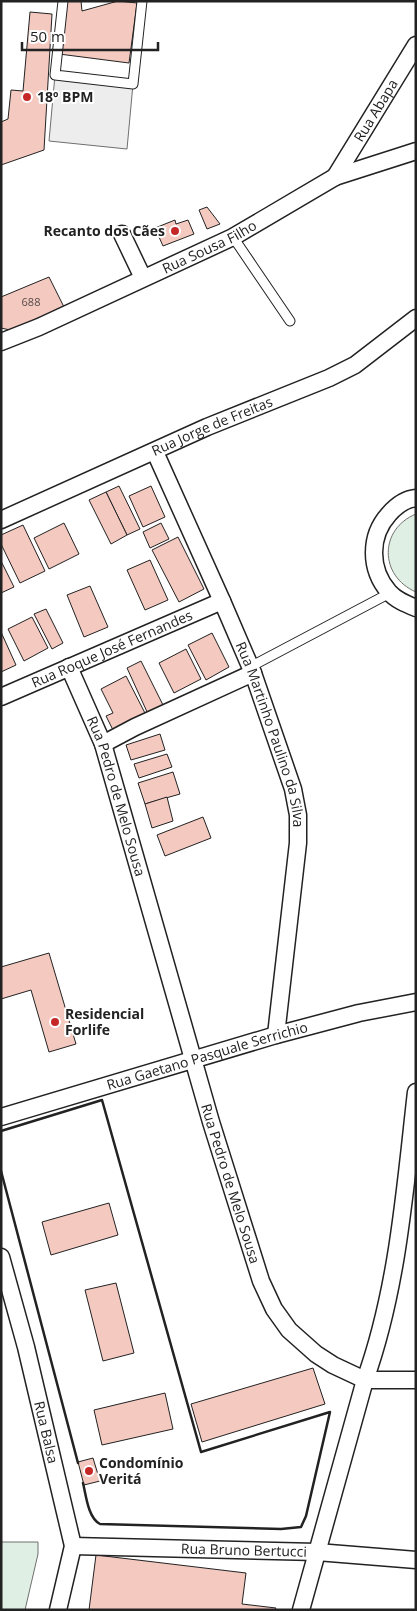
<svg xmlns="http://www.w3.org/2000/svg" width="417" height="1611" font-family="'Open Sans',sans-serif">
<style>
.green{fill:#e0efe3;stroke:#6f6f6f}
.parking{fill:#ededed;stroke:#6f6f6f}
.building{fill:#f3c9c0;stroke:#222}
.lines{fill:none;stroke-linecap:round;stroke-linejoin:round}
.lane-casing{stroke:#222;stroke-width:11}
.street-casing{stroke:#222;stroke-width:19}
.lane{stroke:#fff;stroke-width:9}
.street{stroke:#fff;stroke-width:16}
.wall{stroke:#222;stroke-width:2.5}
.poi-dot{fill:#c62828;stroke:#fff;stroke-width:2}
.labels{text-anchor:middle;stroke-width:4;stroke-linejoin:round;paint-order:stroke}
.number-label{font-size:11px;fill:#564c4a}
.poi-label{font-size:14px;font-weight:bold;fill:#222;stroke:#fff;text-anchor:start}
.street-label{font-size:14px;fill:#222;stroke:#fff}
</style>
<rect width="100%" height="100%" fill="#fff"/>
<g class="green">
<path d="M416,514V592C379,576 379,529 416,514Z"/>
<polygon points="1,1542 38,1542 38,1554 25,1610 1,1610"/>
</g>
<polygon class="parking" points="55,75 133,84 127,149 49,141"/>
<g class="building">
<polygon points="67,1 81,1 82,11 118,1 137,3 129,63 59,54"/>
<polygon points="30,12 52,14 44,150 1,165 1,122 8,119 11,90 23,91"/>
<polygon points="207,207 220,224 207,229 199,210"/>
<polygon points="175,220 176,224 188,220 194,234 163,246 155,228"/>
<polygon points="49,277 64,307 10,330 1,328 1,297"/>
<polygon points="119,486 140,529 127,535 106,492"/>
<polygon points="151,486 165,517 143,527 129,496"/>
<polygon points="106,492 127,535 111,544 89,500"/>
<polygon points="64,523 79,554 49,569 34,538"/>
<polygon points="161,523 169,539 150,548 143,532"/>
<polygon points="23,525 45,571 20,583 1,544 1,535"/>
<polygon points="178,537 204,589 179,602 152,550"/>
<polygon points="150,560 168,600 145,610 127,570"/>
<polygon points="1,561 14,587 1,593"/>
<polygon points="90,586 108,627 84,637 67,595"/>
<polygon points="46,609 63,643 52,649 34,614"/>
<polygon points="32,617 48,648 24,661 8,629"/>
<polygon points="1,632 16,665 1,672"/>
<polygon points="212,633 229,667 206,680 188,645"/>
<polygon points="186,649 201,679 174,693 159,663"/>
<polygon points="141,661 163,705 148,714 127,668"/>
<polygon points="126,676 147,717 115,734 106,716 113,713 101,689"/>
<polygon points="160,734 165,750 131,760 126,745"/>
<polygon points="167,754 172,767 139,778 134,764"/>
<polygon points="173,772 180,794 145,804 138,783"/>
<polygon points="167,797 173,821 152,828 145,804"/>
<polygon points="203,817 211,838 165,856 157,835"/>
<polygon points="49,953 76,1044 49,1052 31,990 1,999 1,967"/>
<polygon points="109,1203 118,1235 51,1255 42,1222"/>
<polygon points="116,1283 134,1353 103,1361 85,1290"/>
<polygon points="313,1368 325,1404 202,1442 191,1404"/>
<polygon points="165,1393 173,1429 102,1445 94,1410"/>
<polygon points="93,1458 100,1481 84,1485 78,1462"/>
<polygon points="96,1555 246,1573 242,1604 276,1608 275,1610 89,1610"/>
</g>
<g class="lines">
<g class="lane-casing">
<g id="lane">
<polyline points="63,1 55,75 133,84 142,1"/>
<polyline points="233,237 290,321"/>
<polyline points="250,667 390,593"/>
</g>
</g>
<g class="street-casing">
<g id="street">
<path id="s1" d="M335,177L416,45"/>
<polyline points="122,234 143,278"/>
<path id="s2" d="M1,342L39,327L233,237L335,177L416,151"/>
<path id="s3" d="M155,452L222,601L253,673L293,789L298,815V843L276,1035"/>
<path d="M416,498C406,499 396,506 389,514C369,536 369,569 389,592C396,600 406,604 416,608"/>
<path id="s4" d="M1,520L207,427L329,378L355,365L416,318"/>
<path id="s5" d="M69,667L103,744L211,1122L261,1281L274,1309L289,1330L316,1354L333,1365L365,1380C398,1288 405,1188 416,1092"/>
<path id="s6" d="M1,697L222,601"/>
<polyline points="103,744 135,727 253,673"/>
<path id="s7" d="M1,1117L276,1035L359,1013L416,1002"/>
<path id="s8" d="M1,1257L26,1347L73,1546L58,1610"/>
<path id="s9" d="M73,1546L317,1552L416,1560"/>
<polyline points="301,1610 365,1380 416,1380"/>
</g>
</g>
<use href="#lane" class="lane"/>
<use href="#street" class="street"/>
<g class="wall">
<path d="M1,1131L102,1100L201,1452L330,1412L306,1516L301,1527L281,1529L100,1524C88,1518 86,1495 83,1483"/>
<polyline points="1,1171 78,1463"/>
</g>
</g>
<g class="poi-dot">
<circle cx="27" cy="97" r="5"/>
<circle cx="175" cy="231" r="5"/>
<circle cx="55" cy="1022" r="5"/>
<circle cx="89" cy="1471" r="5"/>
</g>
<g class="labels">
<g class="number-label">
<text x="31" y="306">688</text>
</g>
<g class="poi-label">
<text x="37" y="102">18º BPM</text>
<text x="165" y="236" text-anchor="end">Recanto dos Cães</text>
<text x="65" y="1019">Residencial<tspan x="65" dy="16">Forlife</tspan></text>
<text x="99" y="1468">Condomínio<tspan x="99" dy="16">Veritá</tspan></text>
</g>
<g class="street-label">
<text dy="5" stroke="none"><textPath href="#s1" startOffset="78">Rua Abapa</textPath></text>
<text dy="5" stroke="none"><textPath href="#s2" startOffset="229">Rua Sousa Filho</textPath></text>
<text dy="5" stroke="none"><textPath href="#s4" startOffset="231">Rua Jorge de Freitas</textPath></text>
<text dy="5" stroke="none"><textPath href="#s6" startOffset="121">Rua Roque José Fernandes</textPath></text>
<text dy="5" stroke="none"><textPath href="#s3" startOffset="306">Rua Martinho Paulino da Silva</textPath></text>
<text dy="5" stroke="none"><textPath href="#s5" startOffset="138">Rua Pedro de Melo Sousa</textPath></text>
<text dy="5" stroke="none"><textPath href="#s7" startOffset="215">Rua Gaetano Pasquale Serrichio</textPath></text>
<text dy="5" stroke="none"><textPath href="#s5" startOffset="542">Rua Pedro de Melo Sousa</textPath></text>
<text dy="5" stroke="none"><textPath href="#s8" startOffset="181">Rua Balsa</textPath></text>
<text dy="5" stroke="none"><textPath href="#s9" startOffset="171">Rua Bruno Bertucci</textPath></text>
</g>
</g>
<rect width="417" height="1611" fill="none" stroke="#222222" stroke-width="5"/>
<path d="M22 42v8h136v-8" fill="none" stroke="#222222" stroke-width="2.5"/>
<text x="30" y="42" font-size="15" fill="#222222" stroke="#ffffff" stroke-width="4" paint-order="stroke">50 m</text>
</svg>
